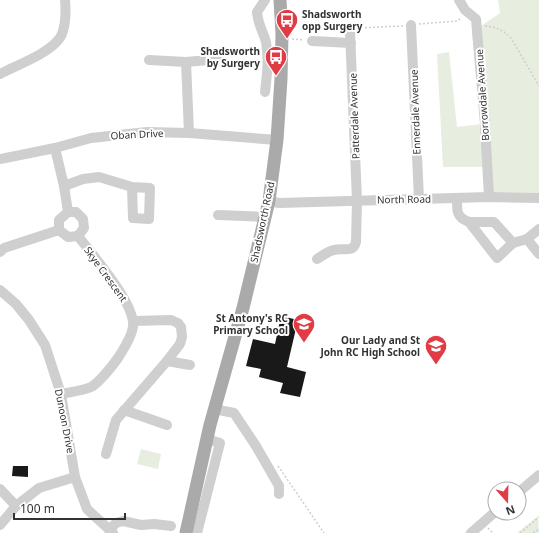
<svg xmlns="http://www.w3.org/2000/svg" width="539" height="533" font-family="'Noto Sans',sans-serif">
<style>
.green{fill:#e7eee0}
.building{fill:#191919}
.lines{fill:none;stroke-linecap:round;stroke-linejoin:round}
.path{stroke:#cfcfcf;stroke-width:1.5;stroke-dasharray:2 2;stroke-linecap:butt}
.minor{stroke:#cfcfcf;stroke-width:10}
.major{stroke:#aaa;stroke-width:13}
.labels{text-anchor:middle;stroke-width:4;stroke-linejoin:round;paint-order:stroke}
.poi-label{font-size:10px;font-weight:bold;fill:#323232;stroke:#fff;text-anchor:end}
.street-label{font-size:10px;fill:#323232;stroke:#fff}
</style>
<rect width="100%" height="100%" fill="#fff"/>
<g class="green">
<polygon points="498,0 539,0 539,198 489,197 485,167 443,167 437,54 449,52 457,127 481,124 472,32 500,13"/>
<polygon points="141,449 161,454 158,469 137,464"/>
<polygon points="538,516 539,533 517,533"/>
</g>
<g class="building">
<polygon points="281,316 298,320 287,367 306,372 300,397 280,393 283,383 259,377 261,369 246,366 253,339 275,344"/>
<polygon points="13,466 28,466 28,477 12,476"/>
</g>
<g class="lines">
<g class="path">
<polyline points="419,24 458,21 461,17"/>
<path d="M485,26C496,27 503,30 511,38L539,86"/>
<polyline points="357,28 403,26"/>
<polyline points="292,39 304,40"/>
<polyline points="278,466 324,533"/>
<polyline points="488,528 493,533"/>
<polyline points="520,533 539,517"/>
<polyline points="533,533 539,529"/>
</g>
<g class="minor">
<path d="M265,0L257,12C258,25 263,31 266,42C269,59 267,75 265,92"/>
<polyline points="459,0 465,10 476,19 485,124 489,197"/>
<polyline points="411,25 419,199"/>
<polyline points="312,41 351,43"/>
<polyline points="149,60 186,62 219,59"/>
<polyline points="186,62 189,133"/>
<path d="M0,74C17,65 48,54 59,39C66,31 66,10 65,0"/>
<polyline points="55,148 64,186 68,212"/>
<polyline points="0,159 55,148 91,138 147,132 189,133 277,140"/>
<polyline points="64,186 83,179 99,177 132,187 150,188 149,219 133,218 132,187"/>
<path d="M457,198C457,211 456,217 469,222L497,258L513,243L494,222H469"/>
<polyline points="269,201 279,203 489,197 539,198"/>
<polygon points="68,212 76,212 83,219 84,228 78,236 68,237 59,230 59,220"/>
<polyline points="218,215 265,217"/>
<polyline points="527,239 539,254"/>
<polyline points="513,243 527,239 539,229"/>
<polyline points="0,252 4,248 59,230"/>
<path d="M317,259C322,256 328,251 334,250C343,247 353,254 356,242L357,201L350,31"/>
<polyline points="0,290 16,304 29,320 45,345 61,394 75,477 87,509 113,533"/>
<polyline points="167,361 190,365"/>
<path d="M61,394C70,392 82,391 91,387C99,383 113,365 118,358C124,348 131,339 133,327C136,304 93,256 78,236"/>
<polyline points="214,409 234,413 256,446 279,486 279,494"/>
<polyline points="124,410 167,425"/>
<polyline points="106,454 116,420 167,361 180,344 182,337 181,327 178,323 171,320 133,321"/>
<polyline points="0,489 16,506"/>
<polyline points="519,492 539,475"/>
<polyline points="0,525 16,506 39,488 75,477"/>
<polyline points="109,530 116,523 123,521 141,525 154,524 171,526"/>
<polyline points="197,533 220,443 207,439"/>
<polyline points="471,533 495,512"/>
</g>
<polyline class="major" points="186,533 210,425 243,308 269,201 277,140 281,79 282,34 280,0"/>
</g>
<defs>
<g id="bus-pin" transform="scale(1.15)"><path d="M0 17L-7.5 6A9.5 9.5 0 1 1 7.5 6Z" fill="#e13b46" stroke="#fff"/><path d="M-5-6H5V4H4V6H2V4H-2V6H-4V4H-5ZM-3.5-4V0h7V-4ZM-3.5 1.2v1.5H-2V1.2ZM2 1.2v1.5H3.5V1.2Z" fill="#fff"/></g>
<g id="school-pin" transform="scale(1.15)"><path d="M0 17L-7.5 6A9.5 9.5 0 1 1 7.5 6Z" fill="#e13b46" stroke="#fff"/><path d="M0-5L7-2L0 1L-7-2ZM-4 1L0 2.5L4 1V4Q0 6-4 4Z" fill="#fff"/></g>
</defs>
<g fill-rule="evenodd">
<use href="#bus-pin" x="287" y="20"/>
<use href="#bus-pin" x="276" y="57"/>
<use href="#school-pin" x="304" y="324"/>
<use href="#school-pin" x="436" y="346"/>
</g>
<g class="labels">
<g class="poi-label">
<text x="302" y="18" text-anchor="start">Shadsworth<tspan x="302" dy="12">opp Surgery</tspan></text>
<text x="260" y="55">Shadsworth<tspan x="260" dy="12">by Surgery</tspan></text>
<text x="288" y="322">St Antony's RC<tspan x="288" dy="12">Primary School</tspan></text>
<text x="420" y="344">Our Lady and St<tspan x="420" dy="12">John RC High School</tspan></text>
</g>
<g class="street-label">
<text transform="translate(482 95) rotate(-94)" y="4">Borrowdale Avenue</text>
<text transform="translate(415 112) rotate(-92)" y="4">Ennerdale Avenue</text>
<text transform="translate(354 116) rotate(-92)" y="4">Patterdale Avenue</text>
<text transform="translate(137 134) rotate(-3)" y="4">Oban Drive</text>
<text transform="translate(404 199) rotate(-1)" y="4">North Road</text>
<text transform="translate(262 222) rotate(-78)" y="4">Shadsworth Road</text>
<text transform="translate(106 274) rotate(54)" y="4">Skye Crescent</text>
<text transform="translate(65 421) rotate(79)" y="4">Dunoon Drive</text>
</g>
</g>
<g transform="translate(507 501) rotate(160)"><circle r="19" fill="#ffffff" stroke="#adadad"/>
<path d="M0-3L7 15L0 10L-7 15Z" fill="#e13b46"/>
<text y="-6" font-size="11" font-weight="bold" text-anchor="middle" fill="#323232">N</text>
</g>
<path d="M14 513v6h111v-6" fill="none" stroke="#323232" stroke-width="2"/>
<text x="20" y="513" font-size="12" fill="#323232" stroke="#ffffff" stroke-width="3" paint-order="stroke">100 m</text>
</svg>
